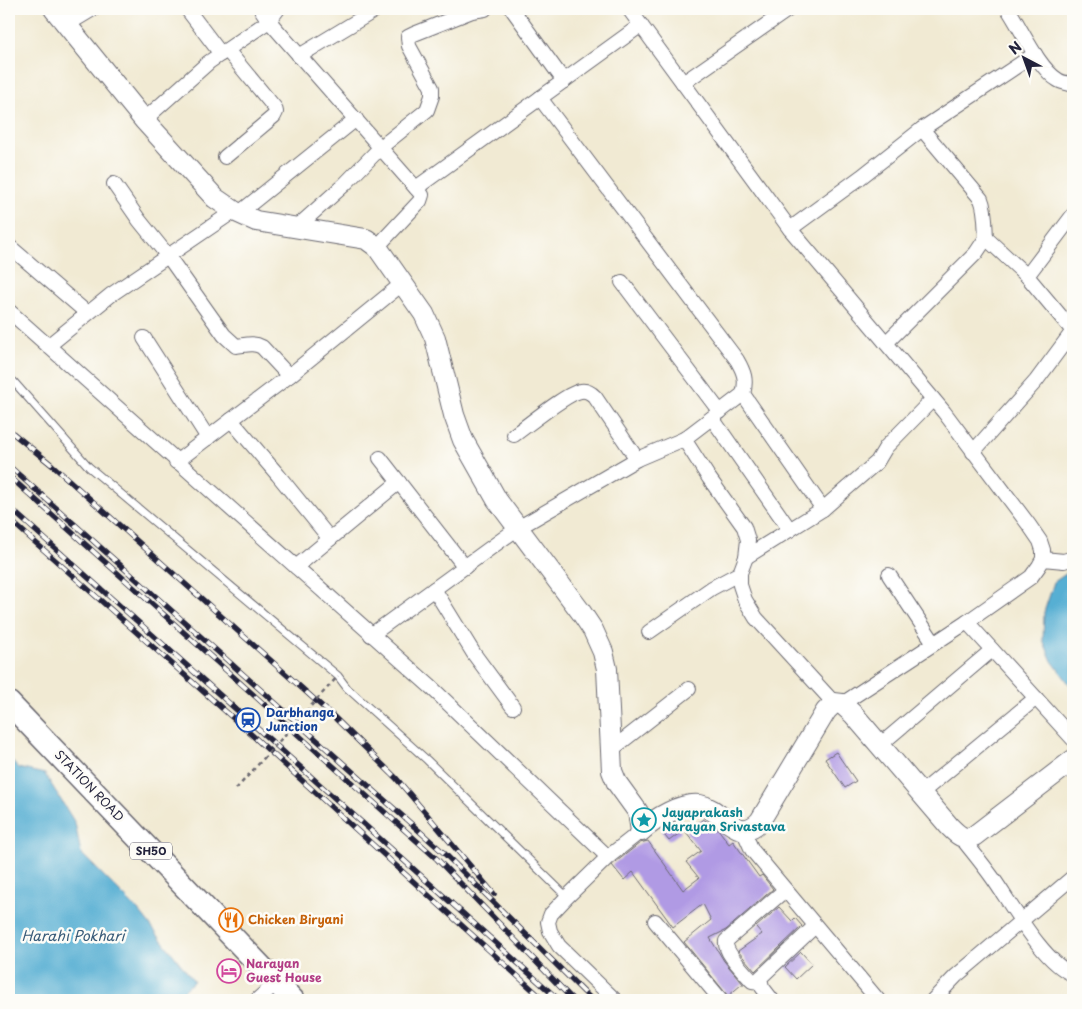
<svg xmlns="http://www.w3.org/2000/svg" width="1082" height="1009" font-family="'Playpen Sans',sans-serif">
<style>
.water{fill:#56afd3;stroke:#3c6887}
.building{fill:#b09ae4}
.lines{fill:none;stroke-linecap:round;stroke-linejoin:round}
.service-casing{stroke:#6a6870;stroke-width:9}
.minor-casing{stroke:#6a6870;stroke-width:16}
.secondary-casing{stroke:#6a6870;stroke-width:22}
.primary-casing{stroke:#6a6870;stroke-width:25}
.service{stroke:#fff;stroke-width:7}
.minor{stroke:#fff;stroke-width:14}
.secondary{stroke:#fff;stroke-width:20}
.primary{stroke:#fff;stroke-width:22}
.rail-casing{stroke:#22223b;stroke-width:5.5}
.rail{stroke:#fdfcf7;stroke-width:4;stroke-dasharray:11;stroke-linecap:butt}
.path-bridge{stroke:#6a6870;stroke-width:2.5;stroke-dasharray:4 4;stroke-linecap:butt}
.labels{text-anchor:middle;stroke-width:5;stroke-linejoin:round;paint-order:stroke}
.shield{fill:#fdfcf7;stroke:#646373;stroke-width:1}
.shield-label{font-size:11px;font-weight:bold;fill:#22223b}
.transit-label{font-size:12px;font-weight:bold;fill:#164399;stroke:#fdfcf7;text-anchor:start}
.street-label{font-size:12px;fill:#22223b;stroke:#fdfcf7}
.culture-label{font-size:12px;font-weight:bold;fill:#0d838f;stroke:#fdfcf7;text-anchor:start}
.food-label{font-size:12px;font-weight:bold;fill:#c56008;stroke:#fdfcf7;text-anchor:start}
.hotel-label{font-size:12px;font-weight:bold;fill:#b23c85;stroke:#fdfcf7;text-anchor:start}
.water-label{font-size:14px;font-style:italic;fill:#375a78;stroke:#fdfcf7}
</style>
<rect width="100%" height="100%" fill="#fdfcf7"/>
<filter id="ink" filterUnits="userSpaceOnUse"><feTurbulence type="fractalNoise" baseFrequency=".02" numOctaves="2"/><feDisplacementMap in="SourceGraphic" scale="10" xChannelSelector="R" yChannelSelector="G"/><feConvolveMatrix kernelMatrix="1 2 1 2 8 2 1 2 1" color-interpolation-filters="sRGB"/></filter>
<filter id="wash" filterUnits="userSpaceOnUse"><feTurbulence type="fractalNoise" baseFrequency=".0096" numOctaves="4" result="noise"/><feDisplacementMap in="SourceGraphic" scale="20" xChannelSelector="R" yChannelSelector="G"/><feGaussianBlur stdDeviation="1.12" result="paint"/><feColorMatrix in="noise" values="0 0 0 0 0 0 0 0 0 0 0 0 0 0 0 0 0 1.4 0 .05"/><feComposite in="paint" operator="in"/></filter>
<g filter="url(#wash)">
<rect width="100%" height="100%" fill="#f1ead3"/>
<g class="water">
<polygon points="1073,569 1073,689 1052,661 1043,640 1044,612 1054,582"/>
<polygon points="9,758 18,768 45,774 75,823 81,853 139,911 194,981 174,1000 9,1000"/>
</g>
<g id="blocks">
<g class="building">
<polygon points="836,752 856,781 845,788 825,759"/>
<polygon points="703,819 718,829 729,844 733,841 759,877 762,875 773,889 726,930 710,938 724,961 744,985 741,985 728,996 684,942 711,920 703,904 673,927 633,872 624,880 612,865 640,843 648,841 683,890 699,878 686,862 701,851 686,832"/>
<polygon points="674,823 681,832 669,841 661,831"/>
<polygon points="779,907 792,921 795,918 802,926 755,971 738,951 762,934 756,927"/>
<polygon points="801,952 812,964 796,979 785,967"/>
</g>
</g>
</g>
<g filter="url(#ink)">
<use href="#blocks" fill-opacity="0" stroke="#6a6870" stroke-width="1"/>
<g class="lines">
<g class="service-casing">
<polyline id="service" points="9,378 14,382 89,467 338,676 347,688 427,760 567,897"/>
</g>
<g class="minor-casing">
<g id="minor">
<polyline points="187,9 221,54"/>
<polyline points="278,9 269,21 422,195 420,201 377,247"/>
<polyline points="512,9 564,81"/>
<polyline points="629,9 790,229 944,412 1029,525 1040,541 1043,550 1043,559 1039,566 1031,577 967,622 842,704"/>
<path d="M1008,9C1021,28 1039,69 1058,80C1062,83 1069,83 1073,85"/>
<polyline points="68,24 93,9"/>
<polyline points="299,56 377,9"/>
<polyline points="683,83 789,9"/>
<polyline points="144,120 209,62 269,21 261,9"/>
<polyline points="225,157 274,116 276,112 275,108 227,50"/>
<path d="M114,184L139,220L168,256L224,335L236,346C246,345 253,342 262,347L289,376"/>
<polyline points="416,188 641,25"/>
<polyline points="238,214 356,119"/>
<polyline points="297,227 345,184 381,147 427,110 432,96 432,88 409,46 408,37 414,34 472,11 485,9"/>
<polyline points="790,229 861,177 922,129 1035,54"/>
<polyline points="986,238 1027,276 1073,331"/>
<polyline points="9,246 87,313"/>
<polyline points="1027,276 1073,215"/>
<polyline points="622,282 720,412"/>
<polyline points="9,311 432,688 608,857"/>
<polyline points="144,338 208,438"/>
<path d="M886,343L976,253L986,238C985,225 986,211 981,199L922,129"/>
<polyline points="48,346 112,294 234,211"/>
<polyline points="743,394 823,509"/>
<polyline points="712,418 790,530"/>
<polyline points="231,420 278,475 330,539"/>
<path d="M514,435C527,426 568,392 581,391C587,390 591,393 595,397L637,459"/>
<polyline points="684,439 709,478 744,527 748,540 746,557 740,573 740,585 745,600 756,618 834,703"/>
<polyline points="973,452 1036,381 1073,331"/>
<polyline points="380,458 465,567"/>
<polyline points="176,462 289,376 403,283"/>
<polyline points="746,557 823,509 877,462 886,447 933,399"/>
<polyline points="1043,559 1064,561 1073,558"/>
<polyline points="296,567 399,482"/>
<polyline points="889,575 934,643"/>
<polyline points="434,589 474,654 513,707"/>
<polyline points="967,622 1073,739"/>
<polyline points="649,632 712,588 740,573"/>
<path d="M371,635L518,528L637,459L684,439L743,394C747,380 744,372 737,360L540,98"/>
<polyline points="880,745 992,650"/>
<polyline points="611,750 689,689"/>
<polyline points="921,793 1036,698"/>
<polyline points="743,830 752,850 878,1000"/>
<path d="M961,837C971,850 982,863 992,877C1010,902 1044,964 1073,974"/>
<polyline points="655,921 721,1000"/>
<path d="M760,982L752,981C744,971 724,953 726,941L785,890"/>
<polyline points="257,1000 276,983"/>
<polyline points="615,1000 559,946 550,931 548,922 551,914 567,897 608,857 641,831"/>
<polyline points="772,1000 762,987 760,978 815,926"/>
<polyline points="933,1000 956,976 1073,877"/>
</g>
</g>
<g class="secondary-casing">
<g id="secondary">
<polyline points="54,9 144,120 215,198 234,211 256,221 366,239 377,247 424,314 435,338 454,415 463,440 497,500 581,612 593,630 603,652 607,669 612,771 617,783 638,812 641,831"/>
<path d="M641,831C655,819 681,802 700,805C723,809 737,845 760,821L826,711L834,703L842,704L854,715L949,826C956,833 964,842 974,836L1073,760"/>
</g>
</g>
<g class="primary-casing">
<polyline id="primary" points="9,703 293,1000"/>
</g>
<use href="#service" class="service"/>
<use href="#minor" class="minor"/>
<use href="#secondary" class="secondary"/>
<use href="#primary" class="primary"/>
<g class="rail-casing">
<g id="rail">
<polyline points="9,430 52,465 333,716 396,778 494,894"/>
<polyline points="9,466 444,853 592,1000"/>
<polyline points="9,476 437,859 573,1000"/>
<polyline points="9,507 248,720 559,1000"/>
<polyline points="9,519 242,726 544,1000"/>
</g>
</g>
<use href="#rail" class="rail"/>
<polyline class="path-bridge" points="236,789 338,676"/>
</g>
</g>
<defs>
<g id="station-ring" transform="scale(1.25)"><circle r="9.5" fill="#fdfcf7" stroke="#1a4fb4" stroke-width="1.5"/><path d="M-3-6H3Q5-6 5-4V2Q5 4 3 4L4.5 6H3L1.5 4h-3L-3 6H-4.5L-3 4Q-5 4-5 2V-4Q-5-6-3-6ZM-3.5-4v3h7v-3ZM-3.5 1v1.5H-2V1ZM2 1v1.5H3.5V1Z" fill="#1a4fb4"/></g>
<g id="sight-ring" transform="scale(1.25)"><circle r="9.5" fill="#fdfcf7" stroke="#0f9aa8" stroke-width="1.5"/><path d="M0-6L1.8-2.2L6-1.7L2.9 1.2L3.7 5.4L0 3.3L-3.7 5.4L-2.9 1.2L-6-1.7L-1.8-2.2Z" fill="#0f9aa8"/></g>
<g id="restaurant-ring" transform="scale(1.25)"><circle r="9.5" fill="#fdfcf7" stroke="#e8710a" stroke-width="1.5"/><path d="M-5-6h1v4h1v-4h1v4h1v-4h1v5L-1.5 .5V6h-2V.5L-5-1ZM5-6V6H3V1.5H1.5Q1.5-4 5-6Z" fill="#e8710a"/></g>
<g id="hotel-ring" transform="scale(1.25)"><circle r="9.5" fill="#fdfcf7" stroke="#d1479c" stroke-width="1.5"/><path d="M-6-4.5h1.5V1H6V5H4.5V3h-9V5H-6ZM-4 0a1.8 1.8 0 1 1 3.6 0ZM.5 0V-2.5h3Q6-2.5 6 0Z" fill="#d1479c"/></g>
</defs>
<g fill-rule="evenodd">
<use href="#station-ring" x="248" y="720"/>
<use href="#sight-ring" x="644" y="820"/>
<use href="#restaurant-ring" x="231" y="920"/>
<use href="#hotel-ring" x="229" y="971"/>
</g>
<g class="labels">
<rect class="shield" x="130" y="842.5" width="42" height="17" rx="4"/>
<g class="shield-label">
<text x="151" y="855">SH50</text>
</g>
<g class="transit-label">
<text x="266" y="717">Darbhanga<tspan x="266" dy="14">Junction</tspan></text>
</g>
<g class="street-label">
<text transform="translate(89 786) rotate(46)" y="4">STATION ROAD</text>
</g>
<g class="culture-label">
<text x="662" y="817">Jayaprakash<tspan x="662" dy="14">Narayan Srivastava</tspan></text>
</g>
<g class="food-label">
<text x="248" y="924">Chicken Biryani</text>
</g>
<g class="hotel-label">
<text x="246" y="968">Narayan<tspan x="246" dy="14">Guest House</tspan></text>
</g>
<g class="water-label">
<text x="73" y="941">Harahi Pokhari</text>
</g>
</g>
<rect width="1082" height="1009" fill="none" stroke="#fdfcf7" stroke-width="30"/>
<g transform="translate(1024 58) rotate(319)" stroke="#fdfcf7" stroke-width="4" paint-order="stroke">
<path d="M0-4L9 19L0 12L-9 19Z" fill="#22223b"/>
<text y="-8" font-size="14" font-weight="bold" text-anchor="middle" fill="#22223b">N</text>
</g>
</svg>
